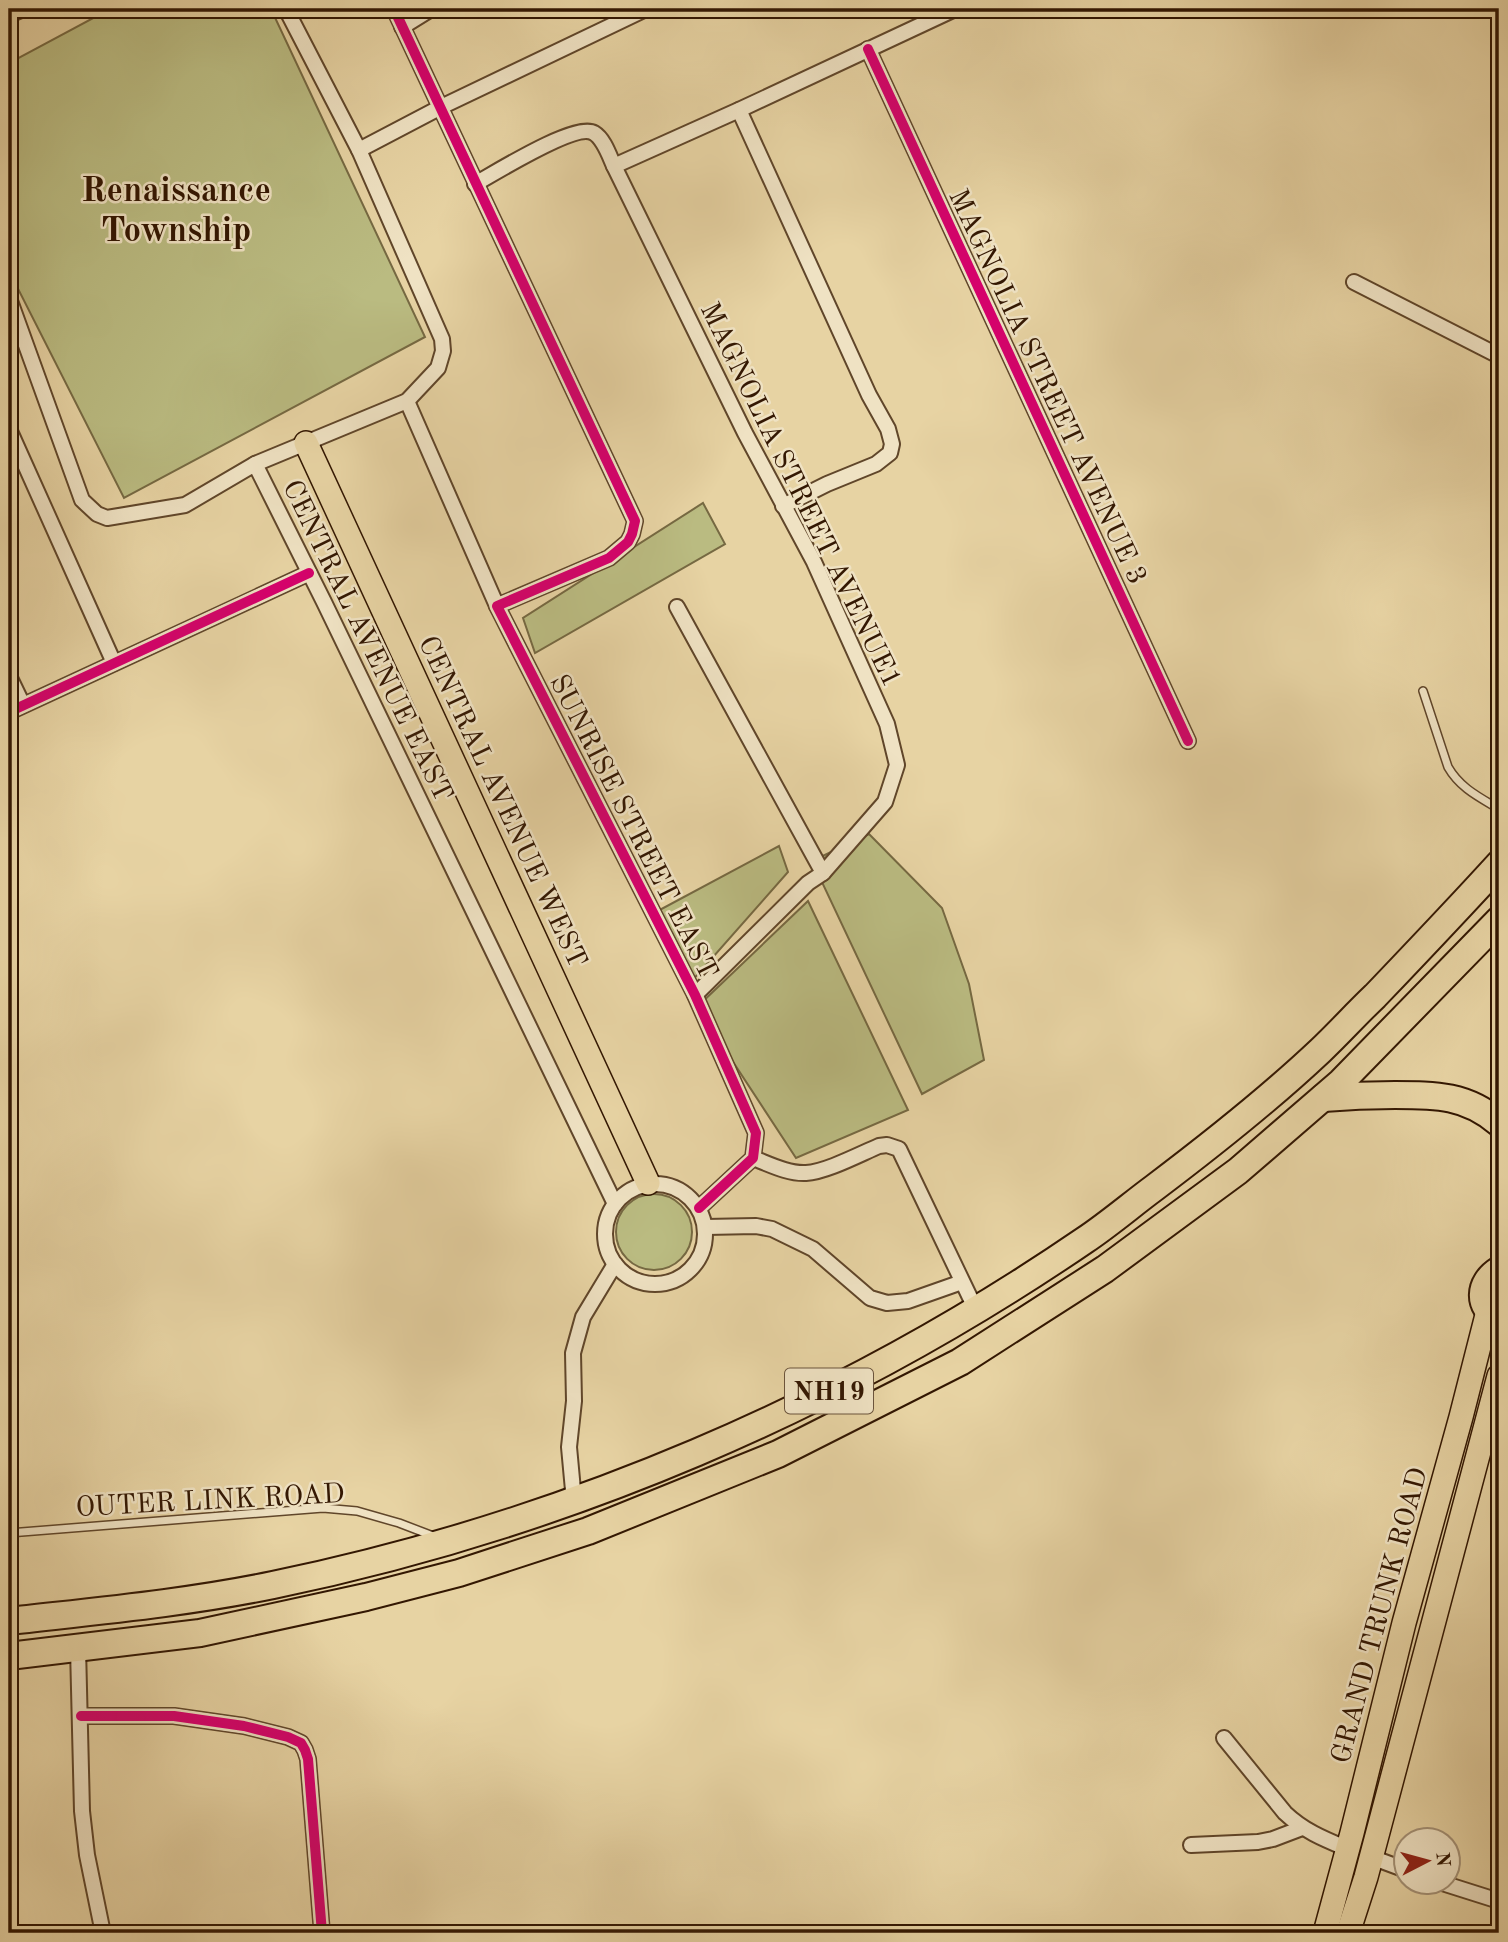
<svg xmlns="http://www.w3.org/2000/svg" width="1508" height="1942" font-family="'Old Standard TT',serif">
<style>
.green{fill:#babb81;stroke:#766942;stroke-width:2}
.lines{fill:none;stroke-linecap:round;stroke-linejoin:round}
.lane-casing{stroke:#60462a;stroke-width:10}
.street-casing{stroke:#60462a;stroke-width:18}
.primary-casing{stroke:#331702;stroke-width:26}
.highway-casing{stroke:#331702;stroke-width:30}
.lane{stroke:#efe2c3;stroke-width:7}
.street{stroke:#efe2c3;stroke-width:14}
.primary{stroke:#e7d3a3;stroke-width:23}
.highway{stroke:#e7d3a3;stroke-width:26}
.cycleway-casing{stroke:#efe2c3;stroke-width:15}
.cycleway{stroke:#d6006c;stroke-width:10}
.labels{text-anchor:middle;stroke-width:5;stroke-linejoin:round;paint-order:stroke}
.shield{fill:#efe2c3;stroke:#6b543c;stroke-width:2}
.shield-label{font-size:26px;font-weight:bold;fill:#331702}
.street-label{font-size:28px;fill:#331702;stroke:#efe2c3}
.district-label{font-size:35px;font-weight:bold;fill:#331702;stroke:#efe2c3}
</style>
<rect width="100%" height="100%" fill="#e7d3a3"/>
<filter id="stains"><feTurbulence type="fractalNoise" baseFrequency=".00286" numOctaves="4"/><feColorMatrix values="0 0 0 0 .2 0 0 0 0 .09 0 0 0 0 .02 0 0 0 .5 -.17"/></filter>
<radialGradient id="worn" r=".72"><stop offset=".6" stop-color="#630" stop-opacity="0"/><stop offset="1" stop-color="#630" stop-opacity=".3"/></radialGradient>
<g class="green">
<polygon points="110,9 271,9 425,337 124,498 9,271 9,63"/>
<polygon points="703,503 725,544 535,653 523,618"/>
<polygon points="869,834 942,908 969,984 984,1060 922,1094 812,861"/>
<polygon points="779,846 788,872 691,982 654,913"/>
<polygon points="808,901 908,1110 796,1158 697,1007"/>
<circle cx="654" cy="1232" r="38"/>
</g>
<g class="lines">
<g class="lane-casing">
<g id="lane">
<path d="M1423,691L1448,767C1460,788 1479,797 1499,809"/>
<polyline points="9,1533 323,1508 357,1511 399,1523 433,1536"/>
</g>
</g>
<g class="street-casing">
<g id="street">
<polyline points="394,9 635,521 632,534 628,542 609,558 497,606 695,995 756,1133 753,1158 699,1208"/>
<polyline points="9,15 24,9"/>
<polyline points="402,27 431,9"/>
<polyline points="868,49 1188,741"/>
<polyline points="739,110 869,395 888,429 892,444 890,453 876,464 827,484 783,506"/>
<polyline points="359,150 441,107 646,9"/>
<polyline points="614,166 745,433 814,562 887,724 897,765 885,802 823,873"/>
<path d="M475,184C495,173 576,122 594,133C604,139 609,155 614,166L739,110L955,9"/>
<polyline points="1354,282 1499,356"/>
<polyline points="9,298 82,500 97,514 107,518 185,505 255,464 324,602 615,1204"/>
<polyline points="407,401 497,606"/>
<polyline points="9,429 114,663"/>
<polyline points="255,464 407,401 438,368 443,351 442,339 359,150 286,9"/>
<polyline points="677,607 823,873 808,883 695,995"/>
<polyline points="9,676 23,705"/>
<polyline points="9,712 309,573"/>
<polyline points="9,932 10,936"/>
<path d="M753,1158C769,1164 788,1174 806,1173C826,1172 860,1154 879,1146L887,1145L899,1149L976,1310"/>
<circle cx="655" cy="1234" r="50"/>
<polyline points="706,1227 756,1226 772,1229 813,1249 870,1298 887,1303 908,1301 962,1282"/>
<polyline points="574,1501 569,1447 574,1401 573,1353 583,1317 615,1264"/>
<polyline points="78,1648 82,1811 87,1855 103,1933"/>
<polyline points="81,1716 174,1716 244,1726 288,1737 301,1743 305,1750 308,1759 322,1933"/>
<path d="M1224,1738L1285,1813C1304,1831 1324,1839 1348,1849"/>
<polyline points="1191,1845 1258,1842 1273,1839 1302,1828"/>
<polyline points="1371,1857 1406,1870"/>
<polyline points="1439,1882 1499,1901"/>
</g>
</g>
<g class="primary-casing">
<g id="primary">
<polyline points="306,443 648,1183"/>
<polyline points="1325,1933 1352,1833 1404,1623 1461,1417 1488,1311"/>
<polyline points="1348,1933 1366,1877 1499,1376"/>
</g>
</g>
<g class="highway-casing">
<g id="highway">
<path d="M1323,1098C1347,1096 1371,1095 1395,1095C1436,1095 1467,1095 1499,1123"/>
<path d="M1499,1270C1478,1283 1477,1307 1499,1319"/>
<path d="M9,1621C97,1611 186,1603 273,1585C563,1525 841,1407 1085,1240C1109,1224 1131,1205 1154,1188C1211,1145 1268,1100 1320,1051C1339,1033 1356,1014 1375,996C1417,952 1458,909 1499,864"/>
<polyline points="9,1656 200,1633 366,1597 459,1573 588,1531 778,1454 960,1362 1105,1269 1238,1171 1341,1082 1499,920"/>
</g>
</g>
<use href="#lane" class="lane"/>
<use href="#street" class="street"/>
<use href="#primary" class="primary"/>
<use href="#highway" class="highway"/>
<g class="cycleway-casing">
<g id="cycleway">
<polyline points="394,9 635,521 632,534 628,542 609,558 497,606 695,995 756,1133 753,1158 699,1208"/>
<polyline points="868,49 1188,741"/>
<polyline points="9,712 309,573"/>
<polyline points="81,1716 174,1716 244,1726 288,1737 301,1743 305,1750 308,1759 322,1933"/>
</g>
</g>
<use href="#cycleway" class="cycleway"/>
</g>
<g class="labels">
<rect class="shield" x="785" y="1368.5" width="88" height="45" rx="5"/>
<g class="shield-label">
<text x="829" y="1400">NH19</text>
</g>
<g class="street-label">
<text transform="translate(1049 386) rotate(65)" y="10">MAGNOLIA STREET AVENUE 3</text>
<text transform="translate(802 494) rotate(64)" y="10">MAGNOLIA STREET AVENUE1</text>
<text transform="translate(369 640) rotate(64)" y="10">CENTRAL AVENUE EAST</text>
<text transform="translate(504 801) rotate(65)" y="10">CENTRAL AVENUE WEST</text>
<text transform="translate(635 826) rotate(63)" y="10">SUNRISE STREET EAST</text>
<text transform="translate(210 1499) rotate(-3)" y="10">OUTER LINK ROAD</text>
<text transform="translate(1378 1615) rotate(-75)" y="10">GRAND TRUNK ROAD</text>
</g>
<g class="district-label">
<text x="176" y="201">Renaissance<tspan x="176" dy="40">Township</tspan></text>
</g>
</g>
<rect width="1508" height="1942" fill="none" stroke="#e7d3a3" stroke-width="35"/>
<rect x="10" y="10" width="1487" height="1921" fill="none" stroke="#331702" stroke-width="3.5"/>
<rect x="18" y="18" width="1473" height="1907" fill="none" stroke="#331702" stroke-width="2"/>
<g transform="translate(1427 1861) rotate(84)"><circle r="33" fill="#efe2c3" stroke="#a49176" stroke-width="2"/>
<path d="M0-5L12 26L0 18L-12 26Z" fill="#8f2418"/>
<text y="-10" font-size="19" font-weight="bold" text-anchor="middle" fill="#331702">N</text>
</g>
<rect width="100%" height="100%" filter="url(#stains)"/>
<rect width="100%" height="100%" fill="url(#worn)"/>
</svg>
